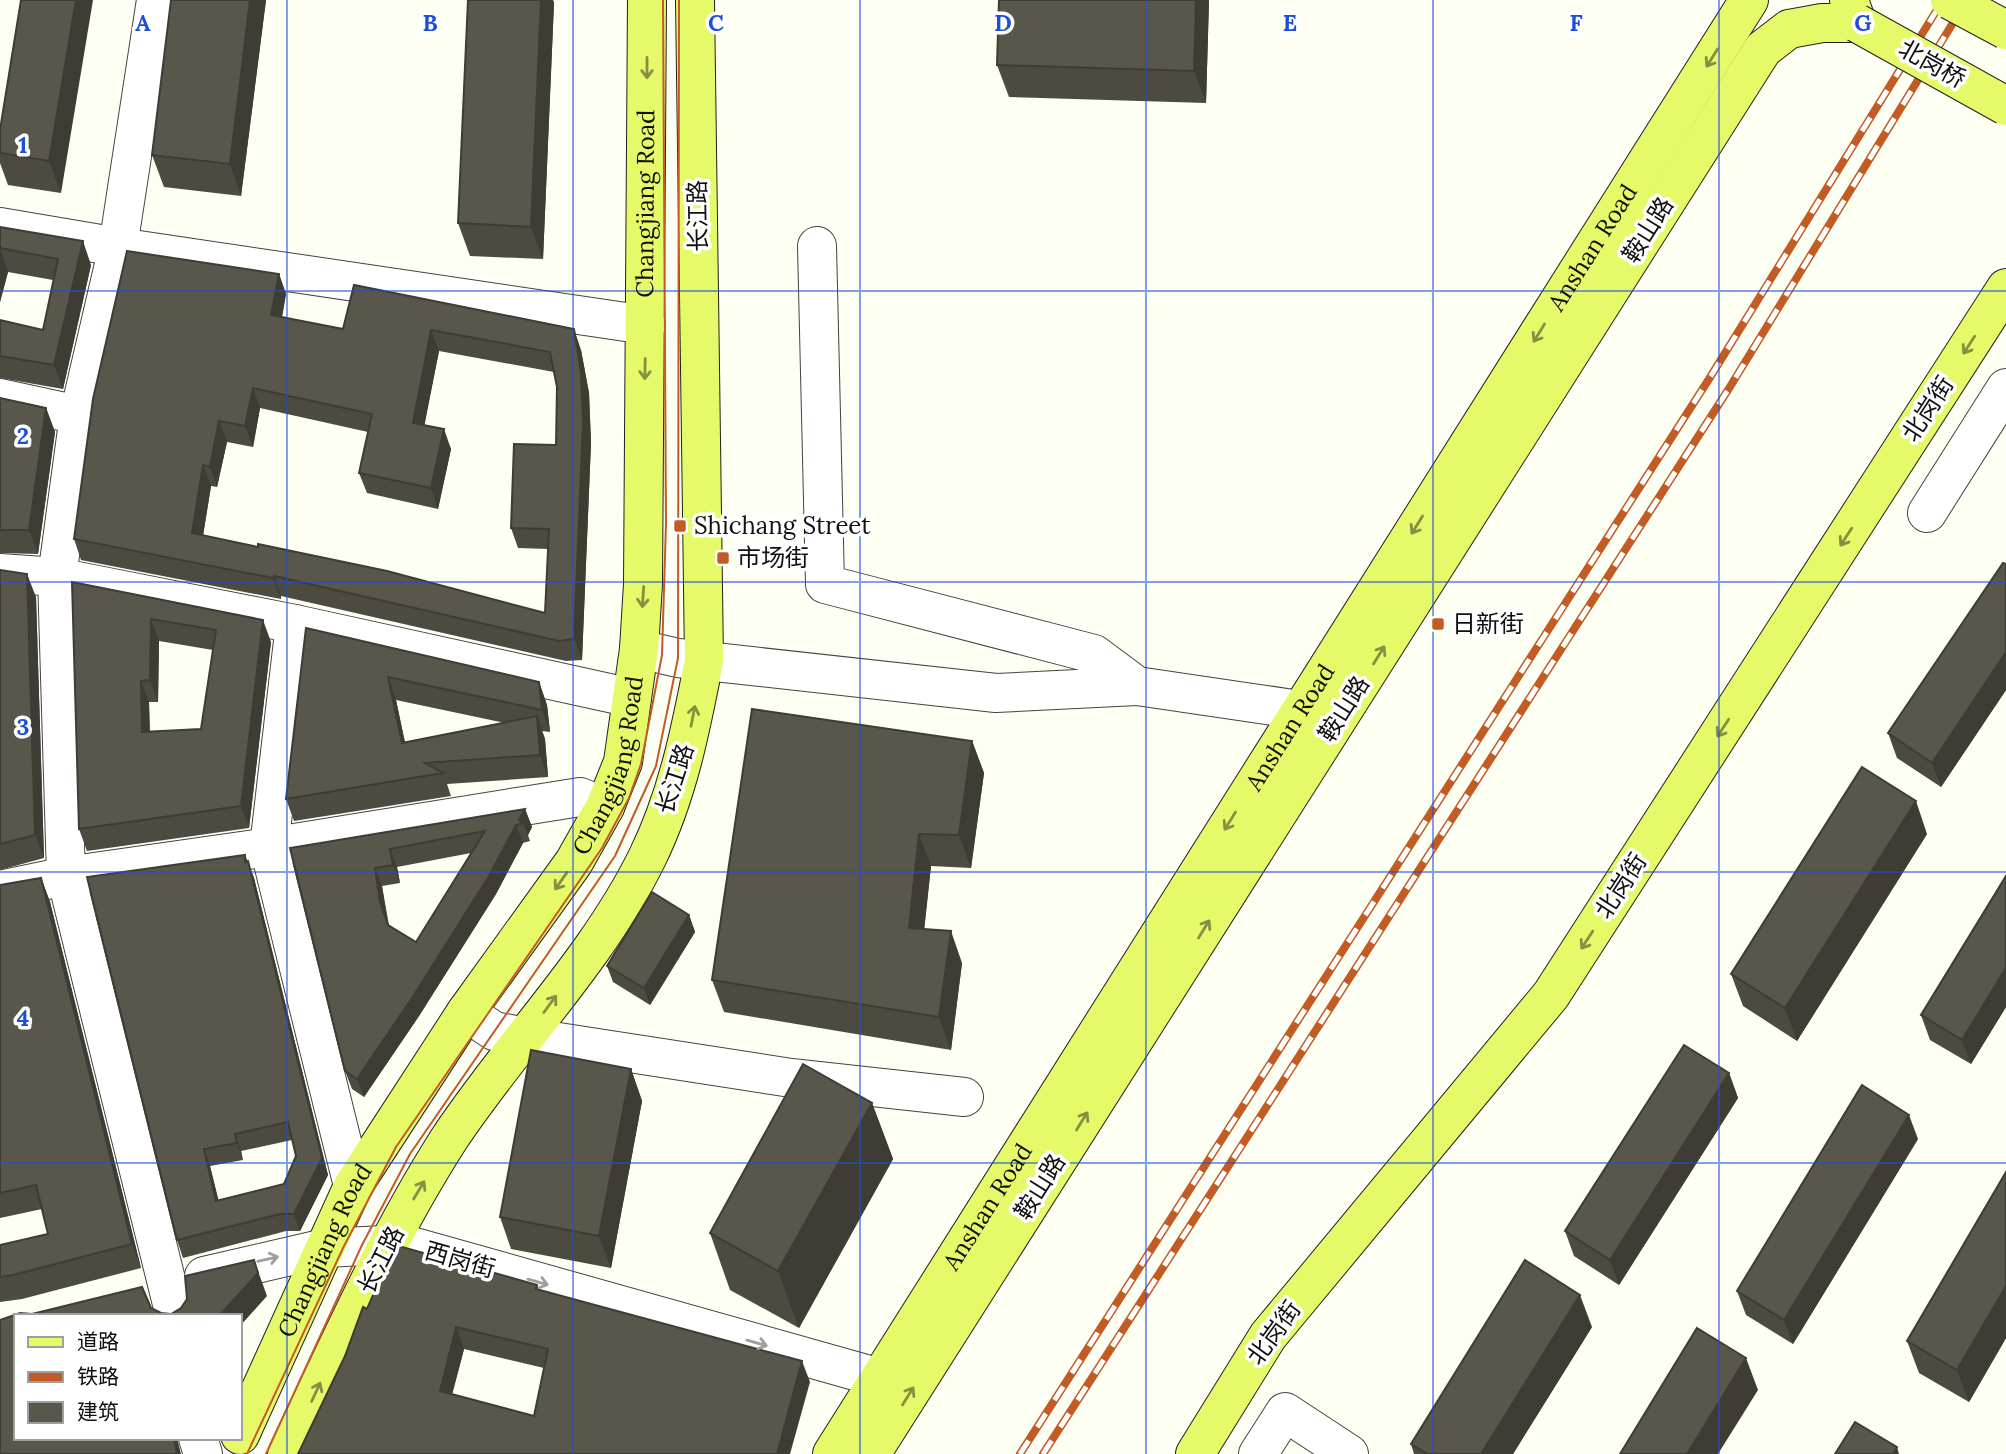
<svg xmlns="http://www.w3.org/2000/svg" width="2006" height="1454" font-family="Lora,'Noto Sans SC',serif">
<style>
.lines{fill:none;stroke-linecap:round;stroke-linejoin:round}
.minor-casing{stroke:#434343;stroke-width:40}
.major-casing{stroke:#212121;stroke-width:40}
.minor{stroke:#fff;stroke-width:38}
.major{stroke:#e5f969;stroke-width:38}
.tram{stroke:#c35b25;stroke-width:2}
.rail-casing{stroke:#c35b25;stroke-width:8}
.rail{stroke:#fff;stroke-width:5;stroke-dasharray:16;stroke-linecap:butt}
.major-bridge-casing{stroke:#212121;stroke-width:40;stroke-linecap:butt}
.major-bridge{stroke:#e5f969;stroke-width:38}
.wall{fill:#4d4a41;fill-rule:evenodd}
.shaded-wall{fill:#3e3c35}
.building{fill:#59564c;stroke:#3e3c35;stroke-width:2;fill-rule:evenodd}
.oneway{stroke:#859041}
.oneway2{stroke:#9f9f9f}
.grid{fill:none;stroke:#1d4ed8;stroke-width:2;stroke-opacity:0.55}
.poi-dot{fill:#c35b25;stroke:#fff;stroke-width:2.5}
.labels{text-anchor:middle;stroke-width:7;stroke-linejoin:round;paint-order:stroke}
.street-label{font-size:24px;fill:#101010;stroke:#fff}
.poi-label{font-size:24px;fill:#101010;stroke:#fff;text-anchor:start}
.grid-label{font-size:23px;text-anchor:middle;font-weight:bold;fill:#1d4ed8;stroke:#fff;stroke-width:7;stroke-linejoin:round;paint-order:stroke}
</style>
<rect width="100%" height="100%" fill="#fdfff3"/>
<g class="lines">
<g class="minor-casing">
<g id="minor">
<polyline points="156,0 118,247 79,415 57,577 66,876 175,1316"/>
<polyline points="0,227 118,247 646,325"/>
<polyline points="817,246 825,584 1094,654 1137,686 1300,710"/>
<polyline points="0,398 79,415"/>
<polyline points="1927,513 2006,388"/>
<polyline points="0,573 57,577 295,624 632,698"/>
<polyline points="295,624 269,847 353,1186"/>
<polyline points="639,649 678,658 996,693 1137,686"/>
<polyline points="0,890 66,876 269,847 580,797 605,807"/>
<polyline points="466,1012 494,1031 526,1037 791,1078 964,1097"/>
<polyline points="204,1276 325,1248 404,1244 880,1378"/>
<polyline points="198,1438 203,1454"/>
<polyline points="1258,1454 1285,1412 1349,1454"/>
</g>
</g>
<g class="major-casing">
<g id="major">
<path id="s1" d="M240,1435L353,1186L466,1012L574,862L605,807L623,762L639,649L643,584L647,0"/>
<path d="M287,1454C338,1347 385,1239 449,1139C512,1044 596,961 647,858C678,795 691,728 704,661L695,0"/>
<path id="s2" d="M832,1454L1749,0"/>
<polyline points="871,1454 1763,49 1789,29 1822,23 1857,23 1849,0"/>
<polyline points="1195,1454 1268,1336 1551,995 2006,288"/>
</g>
</g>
<use href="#minor" class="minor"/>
<use href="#major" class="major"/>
<g class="tram">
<polyline points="247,1454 344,1246 396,1147 602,848 629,798 641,764 662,655 666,524 663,0"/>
<polyline points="266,1454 362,1245 410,1154 615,856 656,766 678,658 679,0"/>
</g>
<g class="rail-casing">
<g id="rail">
<polyline points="1020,1454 1709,379 1943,0"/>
<polyline points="1043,1454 1728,390 1967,0"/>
</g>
</g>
<use href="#rail" class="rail"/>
<g class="major-bridge-casing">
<g id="major-bridge">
<polyline points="1950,0 2006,30"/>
<polyline points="1857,23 2006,106"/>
</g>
</g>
<use href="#major-bridge" class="major-bridge"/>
</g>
<g class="wall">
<polygon points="21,0 61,193 8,185 0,163 0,130"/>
<polygon points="171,0 266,0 241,196 164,187 152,155"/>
<polygon points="541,0 553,0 554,3 543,259 470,256 458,223"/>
<polygon points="999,0 1209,0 1206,103 1009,97 997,65"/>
<polygon points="0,227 91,265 63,389 0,378 0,320 43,330 53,280 8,272 0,302"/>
<path d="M279,274L286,294L282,318L343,329L354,285L581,350L589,393L591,443L582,660L566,661L281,596V599L81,560L74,539ZM439,351L554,372L557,387L556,445L511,528L518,548L548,549L545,613L203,536L211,486L217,487L227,442L253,447L260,408L368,432L359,473L367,493L438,509L451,449L424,425Z"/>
<polygon points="0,398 46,408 55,432 38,554 0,553"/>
<polygon points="2006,564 2006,690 1941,787 1897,758 1888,733"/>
<polygon points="0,570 36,597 44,858 0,870"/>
<path d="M72,582L271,642L249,828L87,851L79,829ZM159,641L213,650L201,729L150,732L149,702H158Z"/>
<path d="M306,628L539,682L547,705L550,732L542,731L545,739L548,777L447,784L451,796L294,821L286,799ZM396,700L505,723L405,743Z"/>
<polygon points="972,741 984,773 971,868 931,866 924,929 962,963 951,1050 724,1012 712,980"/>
<path d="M525,809L532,827L528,835L530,841L523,843L496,894L419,1016L364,1097L352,1089L345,1071L290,848ZM471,853L416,942L389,925L382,886L400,883L397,867Z"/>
<polygon points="1927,834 1797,1041 1743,1006 1731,974"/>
<path d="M245,855L254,878L328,1175L300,1231H286L183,1258L177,1240ZM292,1140L296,1156L284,1184L218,1200L210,1166L243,1160L241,1151Z"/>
<polygon points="2006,876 2006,1007 1971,1064 1930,1040 1921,1015"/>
<polygon points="41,878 50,902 141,1268 22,1299 0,1302 0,1245 48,1234 42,1209 0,1218 0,885"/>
<polygon points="689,915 695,932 650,1005 613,982 607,966"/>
<polygon points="631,1069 642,1101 611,1268 511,1249 500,1217"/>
<polygon points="1729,1073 1738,1098 1619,1285 1574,1256 1565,1231"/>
<polygon points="872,1103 893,1159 799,1328 730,1290 710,1233"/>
<polygon points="1918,1139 1793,1344 1746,1315 1737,1291"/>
<polygon points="2006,1172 2006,1338 1969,1402 1919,1373 1907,1341"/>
<path d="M537,1285L539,1290L810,1382L298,1454L367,1309ZM464,1349L544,1368L534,1416L452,1395Z"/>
<polygon points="1592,1327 1513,1454 1414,1454 1411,1444"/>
</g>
<g class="shaded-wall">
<polygon points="76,0 93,0 61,193 49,161"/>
<polygon points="250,0 266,0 241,196 230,164"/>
<polygon points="541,0 553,0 554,3 543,259 531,227"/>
<polygon points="1196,0 1209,0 1206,103 1194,71"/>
<polygon points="83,241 91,265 63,389 54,365"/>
<polygon points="0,249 8,272 0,302"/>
<polygon points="279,274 286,294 278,336 271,315"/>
<polygon points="574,329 581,350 589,393 591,443 582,660 574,639"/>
<polygon points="431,330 439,351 421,443 413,423"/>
<polygon points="253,388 260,408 253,447 245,426"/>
<polygon points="46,408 55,432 38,554 29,530"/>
<polygon points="219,421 227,442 217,487 210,467"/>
<polygon points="444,429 451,449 438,509 431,488"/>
<polygon points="203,465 211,486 200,554 192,533"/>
<polygon points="27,574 36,597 44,858 35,835"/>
<polygon points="274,576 281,596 281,599 273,578"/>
<polygon points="151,619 159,641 158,702 150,680"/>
<polygon points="263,620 271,642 249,828 241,806"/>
<polygon points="2006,652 2006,690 1941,787 1932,763"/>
<polygon points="388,677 396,700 410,766 402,743"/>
<polygon points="141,681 149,702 150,754 142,732"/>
<polygon points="539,682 547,705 550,732 542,710"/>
<polygon points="537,716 545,739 548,777 540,755"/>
<polygon points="972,741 984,773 971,868 959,835"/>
<polygon points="1916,801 1927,834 1797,1041 1785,1008"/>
<polygon points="525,809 532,827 528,835 523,823 519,820"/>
<polygon points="516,825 523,843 496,894 419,1016 364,1097 357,1079"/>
<polygon points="919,834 931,866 921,960 909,928"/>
<polygon points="390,849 397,867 400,883 393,865"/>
<polygon points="245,855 254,878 328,1175 300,1231 294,1214 322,1158 245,862"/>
<polygon points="375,868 382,886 387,920 394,943 380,902"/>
<polygon points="41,878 50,902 141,1268 132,1244"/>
<polygon points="689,915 695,932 650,1005 644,988"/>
<polygon points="951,931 962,963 951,1050 939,1017"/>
<polygon points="2006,968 2006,1007 1971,1064 1962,1040"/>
<polygon points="631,1069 642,1101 611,1268 599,1236"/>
<polygon points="1729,1073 1738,1098 1619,1285 1610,1260"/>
<polygon points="872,1103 893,1159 799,1328 778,1271"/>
<polygon points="1909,1115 1918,1139 1793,1344 1784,1320"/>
<polygon points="235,1134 241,1151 243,1160 237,1143"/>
<polygon points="204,1149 210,1166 223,1218 216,1201"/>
<polygon points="254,1260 267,1296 240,1326 240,1316 219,1316"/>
<polygon points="2006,1286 2006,1338 1969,1402 1957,1370"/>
<polygon points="1580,1295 1592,1327 1513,1454 1481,1454"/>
<polygon points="456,1327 464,1349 447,1413 440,1391"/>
<polygon points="1746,1358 1758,1390 1718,1454 1687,1454"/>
<polygon points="802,1361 810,1382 790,1454 777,1454"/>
<polygon points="174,1438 177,1438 181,1454 177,1454"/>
<polygon points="1897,1447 1899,1454 1893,1454"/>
</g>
<g class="building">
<polygon points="21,0 76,0 49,161 0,153 0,130"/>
<polygon points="171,0 250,0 230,164 152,155"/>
<polygon points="468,0 541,0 531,227 458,223"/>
<polygon points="999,0 1196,0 1194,71 997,65"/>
<polygon points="0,227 83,241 54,365 0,356 0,320 43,330 58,259 0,248"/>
<path d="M127,251L279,274L271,315L343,329L354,285L574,329L581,373L583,422L574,639L559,641L274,576L273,578L74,539L93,399ZM431,330L550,352L557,387L556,445L514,444L511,528L549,529L545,613L387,571L258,544V547L192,533L203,465L210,467L219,421L245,426L253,388L372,414L359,473L431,488L444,429L413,423Z"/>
<polygon points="0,398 46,408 29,530 0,530"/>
<polygon points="2003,563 2006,564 2006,652 1932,763 1888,733"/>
<polygon points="0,570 27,574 35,835 0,844"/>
<path d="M72,582L263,620L241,806L79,829ZM151,619L216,630L201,729L142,732L141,681L150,680Z"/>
<polygon points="306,628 539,682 542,710 388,677 402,743 537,716 540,755 425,763 443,773 286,799"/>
<polygon points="752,709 972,741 959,835 919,834 909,928 951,931 939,1017 712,980"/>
<polygon points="1862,767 1916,801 1785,1008 1731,974"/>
<path d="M525,809L519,820L523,823L516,825L489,876L412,998L357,1079L345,1071L290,848ZM485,831L416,942L388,925L380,902L375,868L393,865L390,849Z"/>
<path d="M245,855V862L248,861L322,1158L294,1214H280L177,1240L87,877ZM288,1122L296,1156L284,1184L216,1201L204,1149L237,1143L235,1134Z"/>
<polygon points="2006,876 2006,968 1962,1040 1921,1015"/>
<polygon points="41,878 132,1244 13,1275 0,1277 0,1245 48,1234 36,1185 0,1193 0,885"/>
<polygon points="652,892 689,915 644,988 607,966"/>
<polygon points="1684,1045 1729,1073 1610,1260 1565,1231"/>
<polygon points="531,1050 631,1069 599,1236 500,1217"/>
<polygon points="803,1064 872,1103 778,1271 710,1233"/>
<polygon points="1862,1085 1909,1115 1784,1320 1737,1291"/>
<polygon points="2006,1172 2006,1286 1957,1370 1907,1341"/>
<path d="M395,1245L537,1285L536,1289L802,1361L777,1454H298L345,1356L363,1307L367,1309ZM456,1327L548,1349L534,1416L440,1391Z"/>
<polygon points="254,1260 258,1273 219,1316 16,1316 16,1438 174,1438 177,1454 0,1454 0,1320 20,1313 32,1314 142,1287 151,1308 161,1313 171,1314 181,1308 187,1299 185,1276"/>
<polygon points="1525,1260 1580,1295 1481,1454 1427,1454 1411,1444"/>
<polygon points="1697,1328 1746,1358 1687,1454 1620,1454"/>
<polygon points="1855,1422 1897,1447 1893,1454 1835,1454"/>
</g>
<defs><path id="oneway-shaft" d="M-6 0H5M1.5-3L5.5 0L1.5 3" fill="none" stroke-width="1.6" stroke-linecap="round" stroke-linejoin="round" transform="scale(1.75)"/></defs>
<g class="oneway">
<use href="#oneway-shaft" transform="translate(1712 58) rotate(122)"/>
<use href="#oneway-shaft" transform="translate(647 68) rotate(90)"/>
<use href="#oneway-shaft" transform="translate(1539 333) rotate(122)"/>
<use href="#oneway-shaft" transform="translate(1969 345) rotate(123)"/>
<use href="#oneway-shaft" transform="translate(645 369) rotate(91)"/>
<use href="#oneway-shaft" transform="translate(1417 525) rotate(122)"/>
<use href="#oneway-shaft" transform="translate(1846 537) rotate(123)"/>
<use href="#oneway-shaft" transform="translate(643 597) rotate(94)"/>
<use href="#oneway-shaft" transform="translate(1379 655) rotate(-58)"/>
<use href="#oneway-shaft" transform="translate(693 716) rotate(-79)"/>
<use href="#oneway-shaft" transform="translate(1723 728) rotate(123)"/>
<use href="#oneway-shaft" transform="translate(1230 821) rotate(122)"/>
<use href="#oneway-shaft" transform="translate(561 881) rotate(125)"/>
<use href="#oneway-shaft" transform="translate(1204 929) rotate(-58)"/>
<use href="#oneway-shaft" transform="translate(1587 940) rotate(123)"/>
<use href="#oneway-shaft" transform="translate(550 1004) rotate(-54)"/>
<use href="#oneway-shaft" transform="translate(1082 1121) rotate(-58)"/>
<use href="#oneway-shaft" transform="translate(419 1190) rotate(-59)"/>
<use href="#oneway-shaft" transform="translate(316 1392) rotate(-65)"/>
<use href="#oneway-shaft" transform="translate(908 1396) rotate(-58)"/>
</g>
<g class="oneway2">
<use href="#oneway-shaft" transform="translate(268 1259) rotate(-13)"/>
<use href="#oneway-shaft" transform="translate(538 1282) rotate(16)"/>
<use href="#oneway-shaft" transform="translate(757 1343) rotate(16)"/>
</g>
<path class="grid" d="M287,0V1454M573,0V1454M860,0V1454M1146,0V1454M1433,0V1454M1719,0V1454M0,291H2006M0,582H2006M0,872H2006M0,1163H2006"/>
<g class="poi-dot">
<rect x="673" y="519" width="14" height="14" rx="3.5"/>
<rect x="716" y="551" width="14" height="14" rx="3.5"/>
<rect x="1431" y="617" width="14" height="14" rx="3.5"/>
</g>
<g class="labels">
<g class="street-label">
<text transform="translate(1932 64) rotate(29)" y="8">北岗桥</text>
<text dy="8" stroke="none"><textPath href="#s1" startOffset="1337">Changjiang Road</textPath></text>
<text transform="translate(698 216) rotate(-91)" y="8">长江路</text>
<text transform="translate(1648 230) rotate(-58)" y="8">鞍山路</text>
<text dy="8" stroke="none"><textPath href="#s2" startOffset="1426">Anshan Road</textPath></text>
<text transform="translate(1928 409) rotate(-57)" y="8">北岗街</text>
<text transform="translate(1344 709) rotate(-58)" y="8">鞍山路</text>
<text dy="8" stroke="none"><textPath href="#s2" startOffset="859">Anshan Road</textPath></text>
<text dy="8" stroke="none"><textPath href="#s1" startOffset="770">Changjiang Road</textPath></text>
<text transform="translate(675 779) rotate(-72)" y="8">长江路</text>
<text transform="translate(1621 886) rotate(-57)" y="8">北岗街</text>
<text transform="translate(1040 1187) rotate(-58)" y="8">鞍山路</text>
<text dy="8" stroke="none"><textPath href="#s2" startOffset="292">Anshan Road</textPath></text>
<text dy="8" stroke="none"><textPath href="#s1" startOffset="203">Changjiang Road</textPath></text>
<text transform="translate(381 1260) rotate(-63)" y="8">长江路</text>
<text transform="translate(460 1260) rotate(16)" y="8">西岗街</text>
<text transform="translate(1274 1333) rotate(-54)" y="8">北岗街</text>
</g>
<g class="poi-label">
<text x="694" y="534">Shichang Street</text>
<text x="737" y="566">市场街</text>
<text x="1452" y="632">日新街</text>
</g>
</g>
<g class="grid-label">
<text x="143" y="31">A</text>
<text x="430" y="31">B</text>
<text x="716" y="31">C</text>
<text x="1003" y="31">D</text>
<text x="1290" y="31">E</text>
<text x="1576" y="31">F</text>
<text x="1863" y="31">G</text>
<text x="23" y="153">1</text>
<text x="23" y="444">2</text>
<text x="23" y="735">3</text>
<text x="23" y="1026">4</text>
</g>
<rect x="14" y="1314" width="228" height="126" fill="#ffffff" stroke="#9f9f9f" stroke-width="2"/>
<rect x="28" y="1337" width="35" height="10" fill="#e5f969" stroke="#9f9f9f" stroke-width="2"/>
<text x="77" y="1349" font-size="21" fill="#101010">道路</text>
<rect x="28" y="1372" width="35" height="10" fill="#c35b25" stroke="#9f9f9f" stroke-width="2"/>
<text x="77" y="1384" font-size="21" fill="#101010">铁路</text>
<rect x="28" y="1402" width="35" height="21" fill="#59564c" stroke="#9f9f9f" stroke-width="2"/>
<text x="77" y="1419" font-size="21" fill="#101010">建筑</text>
</svg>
